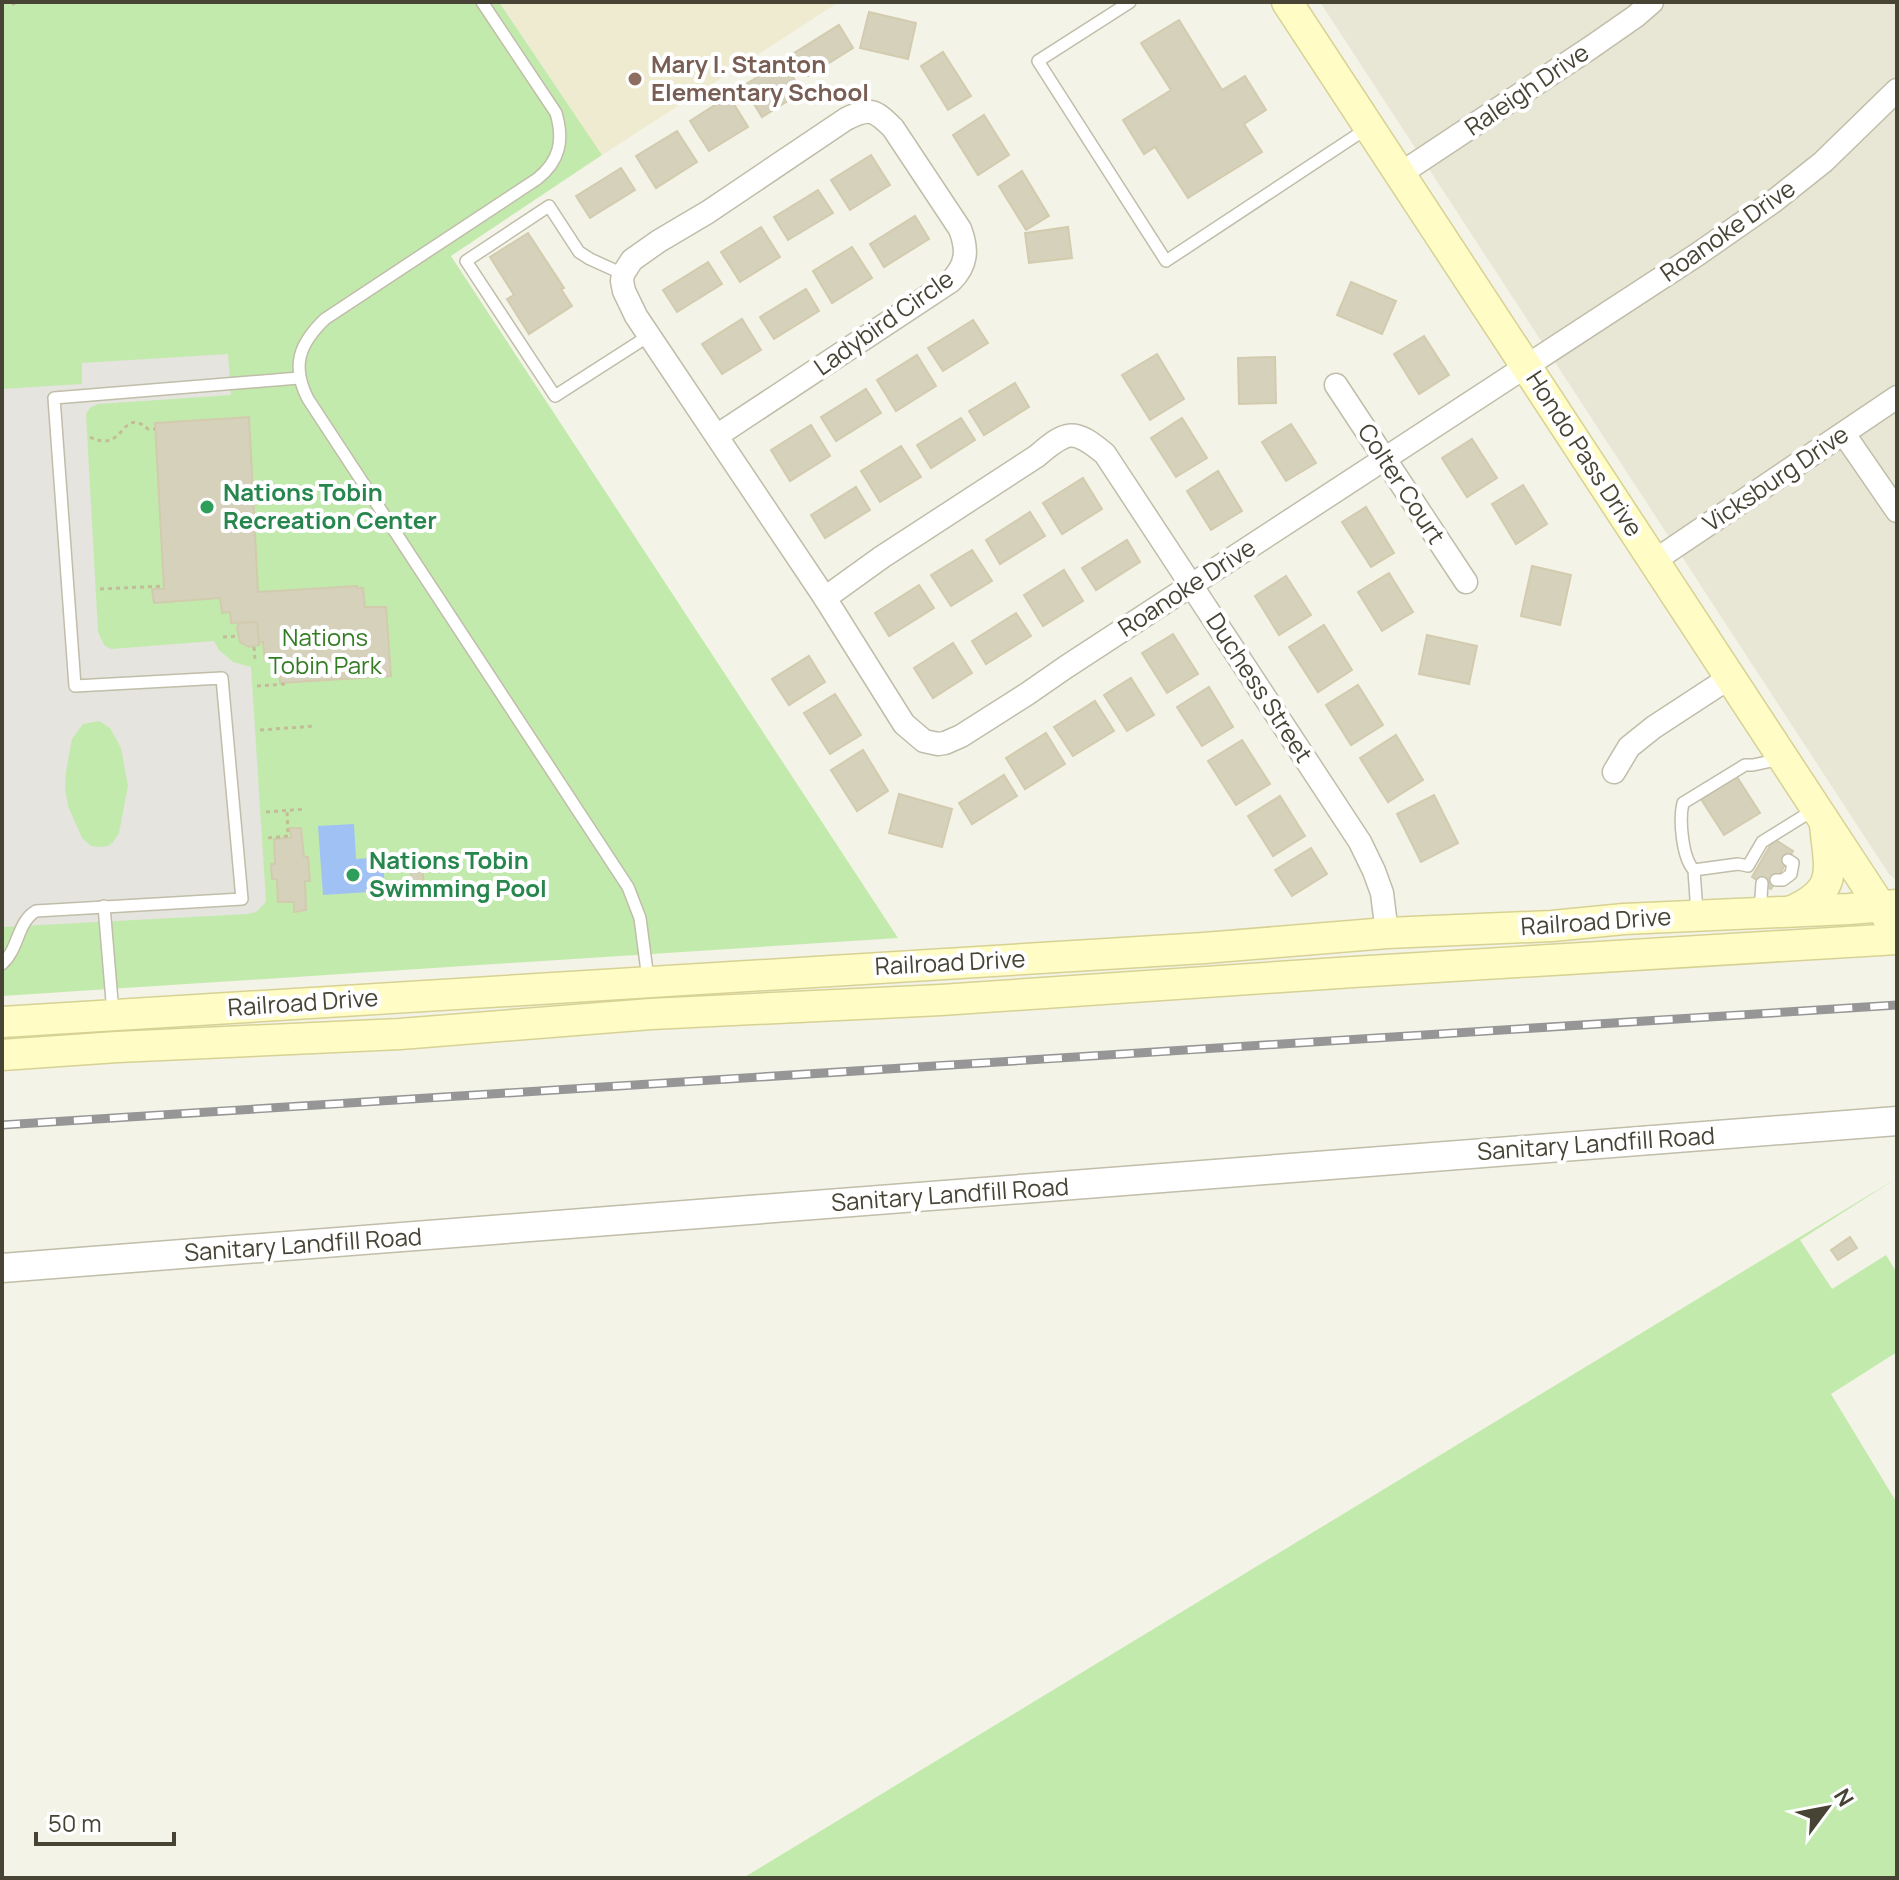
<svg xmlns="http://www.w3.org/2000/svg" width="1899" height="1880" font-family="Manrope,sans-serif">
<style>
.residential{fill:#e8e6d4}
.education{fill:#eeebd0}
.green{fill:#c3eaad}
.parking{fill:#e5e4df;fill-rule:evenodd}
.water{fill:#a0c1f4}
.building{fill:#d6d1bb;stroke:#d2cbae;stroke-width:2}
.lines{fill:none;stroke-linecap:round;stroke-linejoin:round}
.service-casing{stroke:#c0bda9;stroke-width:14}
.minor-casing{stroke:#c0bda9;stroke-width:25}
.tertiary-casing{stroke:#c0bda9;stroke-width:31}
.secondary-casing{stroke:#d7d294;stroke-width:33}
.path{stroke:#c3bc99;stroke-width:3;stroke-dasharray:4 4;stroke-linecap:butt}
.service{stroke:#fff;stroke-width:11}
.minor{stroke:#fff;stroke-width:22}
.tertiary{stroke:#fff;stroke-width:28}
.secondary{stroke:#fffcc6;stroke-width:30}
.rail-casing{stroke:#969696;stroke-width:9}
.rail{stroke:#fff;stroke-width:6;stroke-dasharray:18;stroke-linecap:butt}
.education-dot{fill:#8d6e63;stroke:#fff;stroke-width:3}
.leisure-dot{fill:#2e9e5b;stroke:#fff;stroke-width:3}
.labels{text-anchor:middle;stroke-width:8;stroke-linejoin:round;paint-order:stroke}
.education-label{font-size:24px;font-weight:bold;fill:#785e54;stroke:#fff;text-anchor:start}
.street-label{font-size:24px;fill:#484435;stroke:#fff}
.leisure-label{font-size:24px;font-weight:bold;fill:#27864d;stroke:#fff;text-anchor:start}
.park-label{font-size:24px;fill:#357d25;stroke:#fff}
</style>
<rect width="100%" height="100%" fill="#f4f3e7"/>
<polygon class="residential" points="1320,2 1897,2 1897,881 1889,874"/>
<polygon class="education" points="499,2 839,2 602,155"/>
<g class="green">
<polygon points="2,2 499,2 602,155 451,256 898,938 2,996"/>
<polygon points="1897,1178 1800,1240 1832,1289 1886,1255 1897,1273 1897,1352 1831,1394 1897,1503 1897,1878 743,1878"/>
</g>
<path class="parking" d="M228,354L231,395L98,404L90,408L86,414L98,632L104,645L111,649L214,641L219,650L233,662L251,667L266,902L256,912L248,914L3,927L2,389L82,384V363ZM99,721L110,728L121,748L128,786L119,833L113,842L108,846L98,847L91,846L82,838L68,806L65,788L66,772L72,739L83,724Z"/>
<polygon class="water" points="354,824 356,859 383,857 385,891 323,895 318,826"/>
<g class="building">
<polygon points="869,12 916,23 908,59 860,48"/>
<polygon points="1179,20 1222,90 1245,76 1266,110 1244,124 1262,152 1188,198 1155,147 1144,154 1123,120 1171,90 1141,43"/>
<polygon points="839,25 853,48 808,76 794,53"/>
<polygon points="943,52 971,96 948,110 921,66"/>
<polygon points="783,61 802,92 762,117 743,86"/>
<polygon points="729,96 748,127 709,151 690,121"/>
<polygon points="984,115 1009,155 978,175 953,135"/>
<polygon points="677,131 697,162 656,188 636,156"/>
<polygon points="871,155 890,185 850,210 831,180"/>
<polygon points="621,168 635,190 590,218 576,196"/>
<polygon points="1022,171 1049,216 1026,230 999,186"/>
<polygon points="818,190 833,213 788,240 774,217"/>
<polygon points="915,216 929,239 884,267 870,244"/>
<polygon points="761,227 780,257 740,282 721,252"/>
<polygon points="1068,227 1072,258 1029,263 1025,233"/>
<polygon points="528,233 564,288 561,289 572,306 529,334 507,299 514,295 490,257"/>
<polygon points="852,247 872,278 832,303 813,271"/>
<polygon points="708,262 722,284 677,312 663,290"/>
<polygon points="1351,282 1396,301 1382,334 1337,315"/>
<polygon points="806,289 819,311 774,339 760,317"/>
<polygon points="742,319 761,350 722,374 702,344"/>
<polygon points="973,320 988,343 943,371 928,348"/>
<polygon points="1424,336 1449,375 1419,394 1394,354"/>
<polygon points="1157,354 1184,399 1150,420 1122,375"/>
<polygon points="917,355 936,386 896,411 877,380"/>
<polygon points="1275,357 1276,403 1239,404 1238,358"/>
<polygon points="1015,383 1029,407 984,435 969,411"/>
<polygon points="866,389 881,413 836,441 821,417"/>
<polygon points="249,417 258,592 357,586 357,588 363,588 365,607 386,607 391,676 280,683 279,660 265,661 263,642 259,642 257,622 231,623 230,612 222,613 220,598 154,603 152,589 164,589 155,423"/>
<polygon points="961,418 975,440 931,468 917,445"/>
<polygon points="1182,418 1207,458 1176,477 1151,438"/>
<polygon points="1291,424 1316,463 1286,481 1262,442"/>
<polygon points="811,425 830,456 790,481 771,450"/>
<polygon points="1472,439 1497,478 1467,497 1442,458"/>
<polygon points="901,446 921,477 880,502 861,471"/>
<polygon points="1218,471 1242,511 1211,530 1187,491"/>
<polygon points="1083,478 1102,509 1062,534 1043,503"/>
<polygon points="1523,485 1547,524 1516,544 1492,504"/>
<polygon points="856,487 870,510 825,538 811,515"/>
<polygon points="1366,507 1394,553 1371,567 1342,522"/>
<polygon points="1030,512 1045,536 1000,564 986,540"/>
<polygon points="1127,540 1140,562 1096,590 1082,568"/>
<polygon points="972,550 992,581 951,606 931,575"/>
<polygon points="1532,566 1571,575 1560,625 1521,616"/>
<polygon points="1064,570 1083,601 1043,626 1024,595"/>
<polygon points="1389,573 1413,612 1382,631 1358,592"/>
<polygon points="1286,576 1311,615 1279,635 1255,596"/>
<polygon points="919,585 934,608 889,636 875,613"/>
<polygon points="1016,613 1031,636 986,664 972,641"/>
<polygon points="257,622 259,645 249,647 240,642 237,628 239,623"/>
<polygon points="1324,625 1352,670 1318,692 1289,647"/>
<polygon points="1173,634 1198,674 1167,693 1142,653"/>
<polygon points="1427,635 1477,646 1469,684 1419,674"/>
<polygon points="953,643 972,673 933,698 914,668"/>
<polygon points="809,656 825,682 789,705 772,679"/>
<polygon points="1131,678 1154,715 1127,731 1104,695"/>
<polygon points="1358,685 1383,725 1351,745 1326,705"/>
<polygon points="1209,687 1233,727 1202,746 1177,707"/>
<polygon points="835,694 861,735 830,754 804,713"/>
<polygon points="1095,701 1114,731 1073,756 1054,727"/>
<polygon points="1046,733 1065,764 1025,789 1006,758"/>
<polygon points="1396,735 1423,780 1388,802 1360,758"/>
<polygon points="1242,740 1270,784 1236,805 1208,761"/>
<polygon points="863,750 888,791 857,811 831,770"/>
<polygon points="1004,775 1017,796 972,824 959,803"/>
<polygon points="1737,777 1760,813 1724,835 1701,799"/>
<polygon points="899,794 952,809 942,847 889,833"/>
<polygon points="1434,795 1458,843 1421,862 1397,814"/>
<polygon points="1280,796 1305,836 1273,856 1248,816"/>
<polygon points="290,828 301,828 304,857 308,857 310,881 305,881 306,910 294,912 294,902 278,902 277,879 272,879 271,864 275,864 274,839 291,838"/>
<polygon points="1774,839 1793,851 1771,889 1752,877"/>
<polygon points="1311,848 1327,874 1292,896 1275,870"/>
<polygon points="422,858 424,892 412,893 410,859"/>
<polygon points="1850,1237 1857,1248 1838,1260 1831,1250"/>
</g>
<g class="lines">
<g class="service-casing">
<g id="service">
<path d="M482,2L556,113C564,140 560,161 537,179L325,319C299,344 291,366 308,399L628,887L640,918L648,979"/>
<polyline points="1130,2 1038,61 1166,261 1369,127"/>
<polyline points="623,274 590,259 579,252 549,206 466,261 555,396 650,335"/>
<path d="M1780,759L1753,765H1745L1683,803C1679,819 1682,858 1694,870L1738,864L1748,866L1762,842L1815,809"/>
<polyline points="1694,870 1697,913"/>
<polyline points="1776,880 1783,880 1791,874 1793,863 1788,860"/>
<polyline points="104,906 113,1013"/>
<polyline points="1760,912 1762,883"/>
<path d="M2,964C19,949 17,922 36,911L242,899L222,678L75,686L54,398L299,378"/>
</g>
</g>
<g class="minor-casing">
<g id="minor">
<polyline points="1400,174 1590,48 1636,16 1652,2"/>
<polyline points="1336,385 1466,582"/>
<polyline points="1844,434 1897,511"/>
<path d="M718,435L951,281C967,265 968,250 960,229L893,128C875,110 870,107 846,119L708,212L659,241L632,260L623,274L622,281L624,291L636,316L825,598L904,724L924,741L938,744L945,743L961,736L1027,694L1066,667L1698,254L1774,201L1823,162L1897,90"/>
<polyline points="1654,561 1897,397"/>
<path d="M825,598L882,557L1037,456C1067,430 1074,428 1105,454L1360,842L1374,871L1382,893L1387,933"/>
<polyline points="1614,772 1629,747 1654,727 1729,678"/>
</g>
</g>
<g class="tertiary-casing">
<polyline id="tertiary" points="2,1268 1897,1121"/>
</g>
<g class="secondary-casing">
<g id="secondary">
<polyline points="1287,2 1890,921"/>
<path d="M1792,911C1840,889 1829,870 1825,824"/>
<polyline points="2,1022 1204,948 1387,933 1552,926 1624,919 1849,909 1897,905"/>
<polyline points="2,1055 117,1047 400,1034 651,1014 941,1000 1353,972 1897,939"/>
</g>
</g>
<g class="path">
<polyline points="12,2 15,6"/>
<path d="M90,437C125,455 121,405 148,429H155"/>
<polyline points="100,589 164,586"/>
<polyline points="223,637 238,636"/>
<polyline points="254,647 255,659"/>
<polyline points="257,686 286,684 286,682"/>
<polyline points="260,730 316,726"/>
<polyline points="266,812 305,809"/>
<polyline points="268,838 288,836 287,810"/>
</g>
<use href="#service" class="service"/>
<use href="#minor" class="minor"/>
<use href="#tertiary" class="tertiary"/>
<use href="#secondary" class="secondary"/>
<g class="rail-casing">
<polyline id="rail" points="2,1125 1897,1005"/>
</g>
<use href="#rail" class="rail"/>
</g>
<circle class="education-dot" cx="635" cy="79" r="8"/>
<g class="leisure-dot">
<circle cx="207" cy="507" r="8"/>
<circle cx="353" cy="875" r="8"/>
</g>
<g class="labels">
<g class="education-label">
<text x="651" y="73">Mary I. Stanton<tspan x="651" dy="28">Elementary School</tspan></text>
</g>
<g class="street-label">
<text transform="translate(1527 90) rotate(-34)" y="8">Raleigh Drive</text>
<text transform="translate(1728 231) rotate(-35)" y="8">Roanoke Drive</text>
<text transform="translate(884 323) rotate(-35)" y="8">Ladybird Circle</text>
<text transform="translate(1584 454) rotate(57)" y="8">Hondo Pass Drive</text>
<text transform="translate(1776 479) rotate(-34)" y="8">Vicksburg Drive</text>
<text transform="translate(1401 484) rotate(57)" y="8">Colter Court</text>
<text transform="translate(1187 588) rotate(-33)" y="8">Roanoke Drive</text>
<text transform="translate(1259 688) rotate(57)" y="8">Duchess Street</text>
<text transform="translate(1596 922) rotate(-4)" y="8">Railroad Drive</text>
<text transform="translate(950 963) rotate(-3)" y="8">Railroad Drive</text>
<text transform="translate(303 1003) rotate(-4)" y="8">Railroad Drive</text>
<text transform="translate(1596 1144) rotate(-4)" y="8">Sanitary Landfill Road</text>
<text transform="translate(950 1195) rotate(-4)" y="8">Sanitary Landfill Road</text>
<text transform="translate(303 1245) rotate(-4)" y="8">Sanitary Landfill Road</text>
</g>
<g class="leisure-label">
<text x="223" y="501">Nations Tobin<tspan x="223" dy="28">Recreation Center</tspan></text>
<text x="369" y="869">Nations Tobin<tspan x="369" dy="28">Swimming Pool</tspan></text>
</g>
<g class="park-label">
<text x="325" y="646">Nations<tspan x="325" dy="28">Tobin Park</tspan></text>
</g>
</g>
<rect width="1899" height="1880" fill="none" stroke="#484435" stroke-width="8"/>
<g transform="translate(1827 1808) rotate(58)" stroke="#ffffff" stroke-width="6" paint-order="stroke">
<path d="M0-6L14 30L0 20L-14 30Z" fill="#484435"/>
<text y="-12" font-size="22" font-weight="bold" text-anchor="middle" fill="#484435">N</text>
</g>
<path d="M36 1832v12h138v-12" fill="none" stroke="#484435" stroke-width="4"/>
<text x="48" y="1832" font-size="24" fill="#484435" stroke="#ffffff" stroke-width="6" paint-order="stroke">50 m</text>
</svg>
